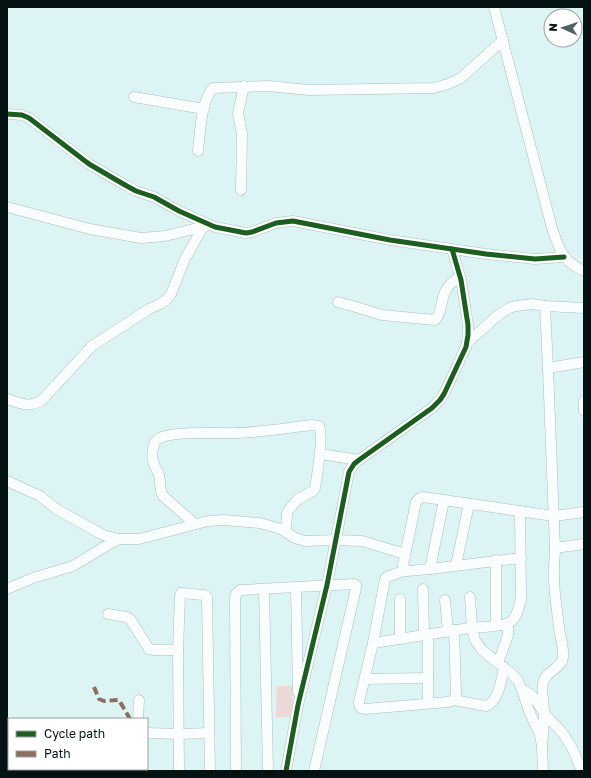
<svg xmlns="http://www.w3.org/2000/svg" width="591" height="778" font-family="'Golos Text',sans-serif">
<style>
.green{fill:#ecd8d6}
.lines{fill:none;stroke-linecap:round;stroke-linejoin:round}
.minor-casing{stroke:#acbebf;stroke-width:11}
.minor{stroke:#fafdfe;stroke-width:10}
.quiet{stroke:#8d6e63;stroke-width:4;stroke-dasharray:8 4;stroke-linecap:butt}
.cycleway-casing{stroke:#fff;stroke-width:8}
.cycleway{stroke:#1b5e20;stroke-width:5}
</style>
<rect width="100%" height="100%" fill="#ddf4f5"/>
<polygon class="green" points="277,686 293,686 292,717 276,717"/>
<g class="lines">
<g class="minor-casing">
<g id="minor">
<path d="M494,7L552,228C559,249 562,261 584,271"/>
<polyline points="134,97 204,109"/>
<polyline points="7,114 22,115 29,118 89,164 125,185 136,191 154,197 179,211 215,227 246,233 252,232 276,223 293,221 390,240 486,254 535,259 564,257"/>
<path d="M198,151C200,133 201,101 213,88L268,86L309,90L434,88L448,84L461,78L503,40"/>
<polyline points="241,190 242,134 238,113 244,86"/>
<polyline points="7,207 90,229 141,238 165,236 206,226"/>
<path d="M338,302L356,307L382,315L435,320C442,314 441,298 446,290C449,284 455,280 460,276"/>
<polyline points="467,343 497,316 509,308 516,306 532,304 545,306 584,308"/>
<polyline points="548,368 584,362"/>
<path d="M7,399C20,403 28,408 41,401L92,346L149,309L160,304L166,300L171,294L185,259L203,227"/>
<polyline points="584,401 584,411"/>
<polyline points="320,454 359,460"/>
<polyline points="7,481 40,496 58,510 96,531 103,535 119,539"/>
<path d="M195,524L163,496C159,490 161,482 159,475C158,472 155,468 154,464C151,458 152,443 158,439C171,430 219,434 237,433C262,432 287,428 312,425L319,426C324,435 317,476 315,488L313,491L298,499L288,511L287,514L286,532"/>
<polyline points="555,548 584,544"/>
<polyline points="521,558 430,569 407,571 404,568 403,565 416,502 420,498 423,497 554,516 584,512"/>
<polyline points="496,560 496,625"/>
<polyline points="456,565 469,504"/>
<polyline points="430,569 444,500"/>
<polyline points="406,570 387,577 385,579 373,643 359,702 359,705 361,708 365,709 448,702 454,700 456,693 454,630"/>
<polyline points="296,588 298,692"/>
<polyline points="7,589 33,578 73,566 111,543 119,539 139,539 208,521 224,520 260,523 281,529 295,538 305,541 335,540 362,541 405,554"/>
<polyline points="264,589 268,771"/>
<polyline points="423,589 424,635"/>
<polyline points="470,597 472,628 475,640 482,650 513,675 518,681 522,690 529,711 540,735 542,746 543,771"/>
<polyline points="445,600 448,631"/>
<polyline points="108,614 126,617 130,619 149,649 154,650 178,650"/>
<polyline points="428,635 428,703"/>
<polyline points="400,639 400,599"/>
<path d="M373,643C405,638 437,633 470,628C480,627 501,627 509,623C517,618 519,607 521,599L520,511"/>
<polyline points="498,663 508,635 508,623"/>
<polyline points="365,679 428,678"/>
<path d="M522,690C537,696 536,703 545,714C549,720 555,724 560,730C569,741 577,757 581,771"/>
<path d="M454,700L486,706C498,703 502,678 504,667"/>
<polyline points="138,719 139,700"/>
<polyline points="147,733 180,734 209,733"/>
<path d="M542,746C543,735 544,724 544,713C544,703 541,693 543,683C546,670 562,669 563,657C564,647 560,637 559,627C557,608 553,589 554,569C554,562 555,555 555,548L548,368L545,306"/>
<polyline points="179,771 178,650 180,596 181,593 204,595 207,597 210,771"/>
<polyline points="236,771 235,599 236,594 240,590 354,584 356,585 356,588 314,771"/>
<polyline points="286,771 298,705 327,585 349,472 354,464 359,460 432,408 440,400 444,394 466,347 468,335 468,325 461,280 452,249"/>
</g>
</g>
<use href="#minor" class="minor"/>
<polyline class="quiet" points="94,687 99,699 104,701 119,700 130,719"/>
<g class="cycleway-casing">
<g id="cycleway">
<polyline points="7,114 22,115 29,118 89,164 125,185 136,191 154,197 179,211 215,227 246,233 252,232 276,223 293,221 390,240 486,254 535,259 564,257"/>
<polyline points="286,771 298,705 327,585 349,472 354,464 359,460 432,408 440,400 444,394 466,347 468,335 468,325 461,280 452,249"/>
</g>
</g>
<use href="#cycleway" class="cycleway"/>
</g>
<rect width="591" height="778" fill="none" stroke="#041213" stroke-width="16"/>
<rect x="8" y="718" width="140" height="52" fill="#ffffff" stroke="#9ba0a1"/>
<rect x="16" y="731" width="20" height="6" fill="#1b5e20" stroke="#9ba0a1"/>
<text x="44" y="738" font-size="12" fill="#041213">Cycle path</text>
<rect x="16" y="751" width="20" height="6" fill="#8d6e63" stroke="#9ba0a1"/>
<text x="44" y="758" font-size="12" fill="#041213">Path</text>
<g transform="translate(563 28) rotate(273)"><circle r="19" fill="#ffffff" stroke="#9ba0a1"/>
<path d="M0-3L7 15L0 10L-7 15Z" fill="#506162"/>
<text y="-6" font-size="11" font-weight="bold" text-anchor="middle" fill="#041213">N</text>
</g>
</svg>
